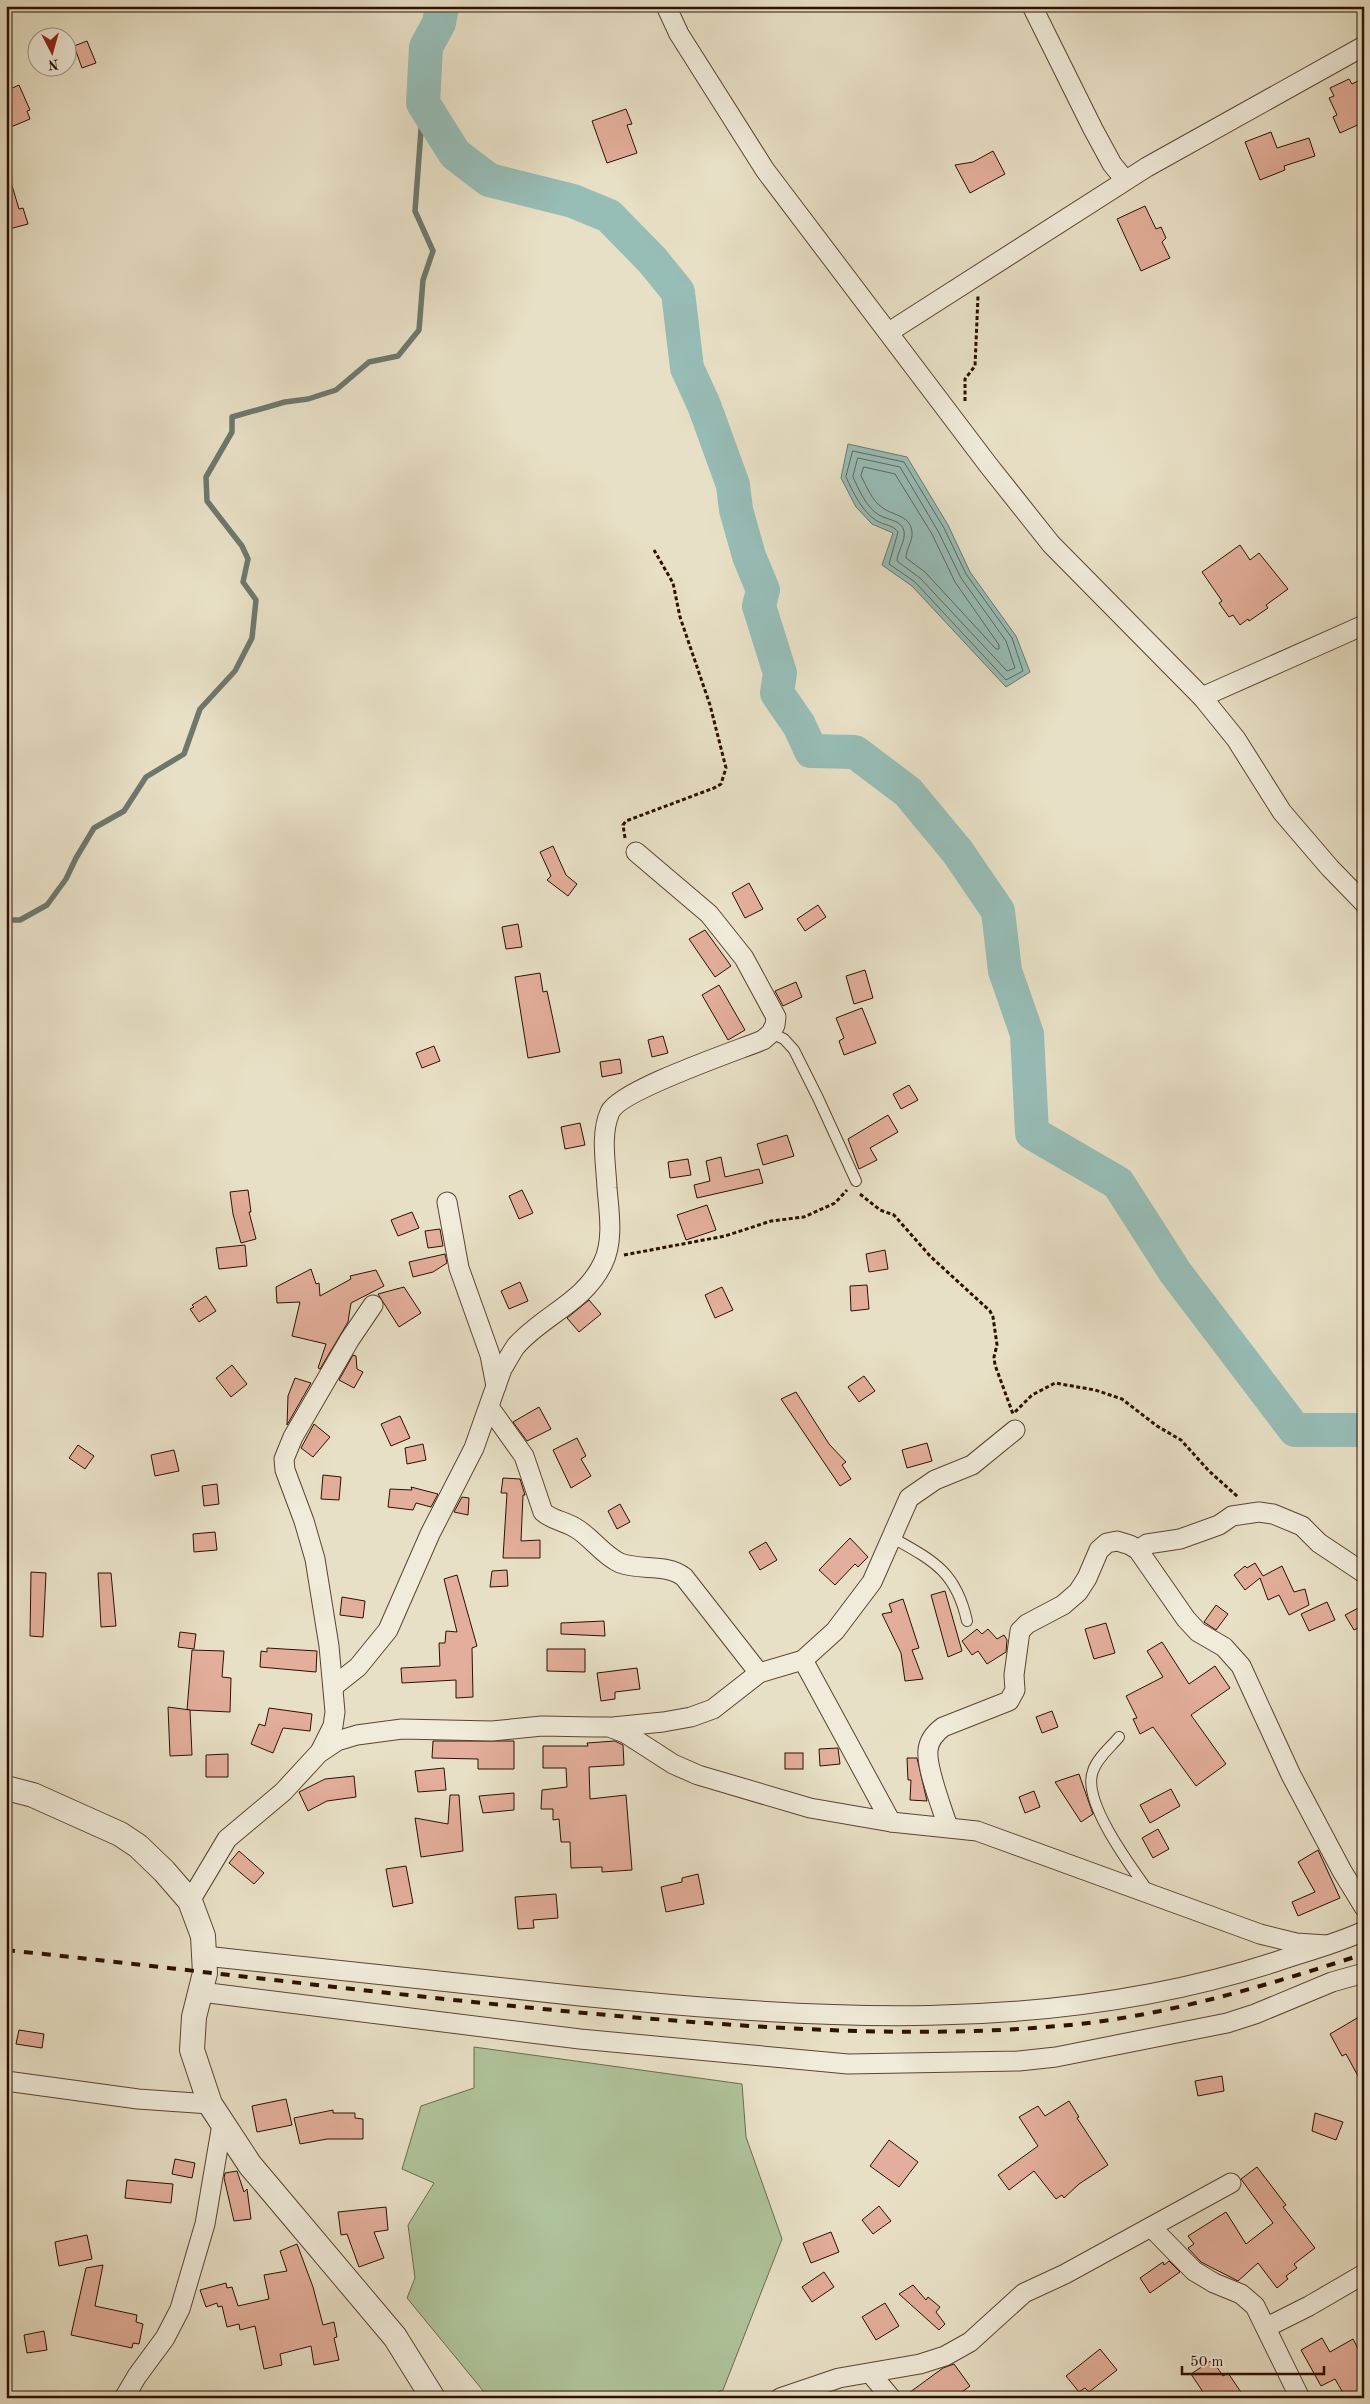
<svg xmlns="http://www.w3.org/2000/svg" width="1370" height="2404" font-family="'Old Standard TT',serif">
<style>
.green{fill:#afc39a;stroke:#6e6a4e}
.water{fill:#97bdb7;stroke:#6d786e}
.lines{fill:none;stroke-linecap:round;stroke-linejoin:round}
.shore{stroke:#62665c;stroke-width:1}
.stream{stroke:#6d786e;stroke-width:5.5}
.river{stroke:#97bdb7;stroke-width:34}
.building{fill:#e3ae9b;stroke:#2d1001}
.service-casing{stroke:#5c4432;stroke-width:12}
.minor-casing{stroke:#5c4432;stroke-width:21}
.tertiary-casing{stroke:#5c4432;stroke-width:26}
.path{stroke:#2d1001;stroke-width:3;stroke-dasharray:4 2.5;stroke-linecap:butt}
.service{stroke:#f0ebda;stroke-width:10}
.minor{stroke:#f0ebda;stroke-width:19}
.tertiary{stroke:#f0ebda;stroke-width:24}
.rail{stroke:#2d1001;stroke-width:4;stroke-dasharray:9 9;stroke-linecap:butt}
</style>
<rect width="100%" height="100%" fill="#e8e0c6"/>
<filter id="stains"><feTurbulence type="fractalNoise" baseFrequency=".004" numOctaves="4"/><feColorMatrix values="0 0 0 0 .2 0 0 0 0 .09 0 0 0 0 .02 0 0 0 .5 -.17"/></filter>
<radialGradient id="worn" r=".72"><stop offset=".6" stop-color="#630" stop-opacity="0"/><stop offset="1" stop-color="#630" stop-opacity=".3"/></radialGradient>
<polygon class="green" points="474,2047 742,2084 746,2137 782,2239 723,2390 702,2398 489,2398 407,2298 415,2278 408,2225 434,2183 402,2169 421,2106 474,2088"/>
<polygon class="water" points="848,444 907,457 948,525 970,572 1016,636 1030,672 1006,687 912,586 882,565 893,533 872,524 856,507 841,478"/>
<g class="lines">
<g class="shore">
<path d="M853,451L904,462L944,528L966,574L1012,638L1023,671L1006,680L915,582L889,564L898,532C893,525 884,525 877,521C862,512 853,492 846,477Z"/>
<path d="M858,458L900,467L938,531L961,578L1006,641L1015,668L1007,671L920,578L897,561C897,552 906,541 904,531C902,520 887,520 879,515C866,507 859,490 853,477Z"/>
<path d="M864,467L895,474L932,534L955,582L999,645V649H996L925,572L906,558C906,549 913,541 912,532C910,515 894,516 883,508C872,501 867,487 861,476Z"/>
</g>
<polyline class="stream" points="6,920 20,920 47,905 66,879 76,858 94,828 124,811 146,777 184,754 200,709 235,671 252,638 256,600 243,582 248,559 242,546 207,501 206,477 232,432 232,417 285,402 308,399 336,390 369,362 398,356 419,330 423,280 433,251 415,211 423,103"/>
<polyline class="river" points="442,6 439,23 426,47 423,103 455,154 489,180 573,201 609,216 653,261 678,292 687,368 704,405 733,485 736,510 749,556 763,590 759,606 780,673 777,693 799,725 811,751 855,752 908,792 957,851 998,911 1005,971 1027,1034 1032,1133 1118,1183 1175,1272 1295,1430 1364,1430"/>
</g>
<g class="building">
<polygon points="87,41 96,63 82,68 74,46"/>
<polygon points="1364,78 1364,122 1340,133 1333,117 1337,115 1329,98 1334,96 1330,88 1349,79 1352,84"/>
<polygon points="19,85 30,110 27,111 30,119 6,129 6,91"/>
<polygon points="626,109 632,124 627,125 637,153 607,163 592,121"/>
<polygon points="1271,132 1277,148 1309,138 1315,156 1284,166 1285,170 1260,180 1245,142"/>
<polygon points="993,151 1005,174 970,193 955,165 973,162"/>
<polygon points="10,179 19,209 23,208 28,224 9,229 6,220 6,180"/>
<polygon points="1145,206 1156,229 1161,227 1166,238 1162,242 1170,258 1141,271 1117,219"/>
<polygon points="1240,545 1250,560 1259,553 1288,589 1266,605 1268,608 1249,621 1248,619 1240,625 1233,615 1229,617 1219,603 1222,601 1202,572"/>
<polygon points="553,846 566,875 577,884 568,896 547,880 551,876 540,852"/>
<polygon points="749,883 763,909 745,918 732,893"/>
<polygon points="818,905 826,917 805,931 797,919"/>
<polygon points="518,924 522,947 506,949 502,927"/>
<polygon points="705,930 731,966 715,977 689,939"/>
<polygon points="865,970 873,998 854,1004 846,976"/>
<polygon points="540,973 543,992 547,991 560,1052 528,1058 515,977"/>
<polygon points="796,982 802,997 783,1006 775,991"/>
<polygon points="719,985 745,1030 728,1040 702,995"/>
<polygon points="862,1008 876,1043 844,1055 839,1041 844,1038 836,1018"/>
<polygon points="663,1036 668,1053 652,1057 648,1040"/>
<polygon points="434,1046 440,1061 422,1068 416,1053"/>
<polygon points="620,1059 622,1073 602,1077 600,1062"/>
<polygon points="909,1085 918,1100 901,1109 893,1094"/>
<polygon points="888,1115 898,1132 870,1148 877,1160 859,1169 848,1139"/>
<polygon points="580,1123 585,1145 565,1149 561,1127"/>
<polygon points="787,1135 794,1156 763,1165 757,1144"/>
<polygon points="721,1157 725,1177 759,1169 763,1183 697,1198 694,1185 710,1181 706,1161"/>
<polygon points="688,1159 691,1175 670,1178 668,1162"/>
<polygon points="248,1190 251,1212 249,1212 256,1239 241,1243 233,1214 230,1192"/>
<polygon points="522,1190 533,1213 519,1219 509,1196"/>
<polygon points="707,1205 716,1230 686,1240 677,1215"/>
<polygon points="412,1212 419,1228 398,1236 391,1220"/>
<polygon points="440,1229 443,1246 428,1248 425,1231"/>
<polygon points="245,1245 247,1266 219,1269 216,1248"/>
<polygon points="885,1250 888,1269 869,1272 866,1254"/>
<polygon points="445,1254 447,1263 433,1272 413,1277 409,1262"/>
<polygon points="311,1269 316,1284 319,1283 320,1296 351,1279 350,1276 376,1270 384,1286 351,1303 348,1322 320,1369 318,1368 326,1344 292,1336 300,1302 277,1303 276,1287"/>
<polygon points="520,1282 528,1301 509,1309 501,1291"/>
<polygon points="867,1285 869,1309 851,1311 850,1286"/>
<polygon points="404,1287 421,1313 399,1327 378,1294"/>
<polygon points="722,1287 733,1310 715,1318 705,1295"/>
<polygon points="206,1296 216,1311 199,1322 190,1309 194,1307 192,1305"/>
<polygon points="589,1300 601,1314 579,1332 567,1318"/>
<polygon points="353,1355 356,1356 357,1369 363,1372 354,1388 339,1380"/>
<polygon points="232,1365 247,1384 231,1397 216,1378"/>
<polygon points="864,1376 875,1391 859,1402 848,1387"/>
<polygon points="295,1378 311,1383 287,1425 288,1396"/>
<polygon points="796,1392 829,1444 846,1462 842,1465 851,1479 840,1486 781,1399"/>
<polygon points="539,1407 551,1429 527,1441 513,1422"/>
<polygon points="400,1416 410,1438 391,1446 381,1424"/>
<polygon points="314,1424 330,1437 313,1457 301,1448"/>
<polygon points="577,1438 586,1456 581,1459 591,1476 571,1488 553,1450"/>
<polygon points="927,1443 932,1461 907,1468 902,1450"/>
<polygon points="423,1444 426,1460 407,1464 405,1448"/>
<polygon points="78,1445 94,1456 85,1469 69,1458"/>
<polygon points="174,1450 179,1471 155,1476 151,1455"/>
<polygon points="323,1475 341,1477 339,1500 321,1499"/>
<polygon points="503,1478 520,1479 525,1495 523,1495 521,1541 540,1540 540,1558 503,1558 507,1493 501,1493"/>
<polygon points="217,1484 219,1504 204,1506 202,1486"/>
<polygon points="411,1487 438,1494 431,1507 416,1503 413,1510 388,1507 390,1489 412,1490"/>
<polygon points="462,1497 469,1498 468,1515 454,1512"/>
<polygon points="620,1504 630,1522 617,1529 608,1511"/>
<polygon points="215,1532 217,1550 194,1552 193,1534"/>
<polygon points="850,1538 868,1557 858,1567 855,1564 835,1585 819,1570"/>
<polygon points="766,1542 777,1560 760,1570 749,1552"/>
<polygon points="1255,1563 1263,1576 1282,1566 1294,1592 1305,1589 1309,1605 1289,1615 1279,1595 1268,1600 1260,1578 1245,1590 1234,1575 1245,1566 1247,1568"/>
<polygon points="507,1570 508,1586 490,1587 492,1571"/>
<polygon points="31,1572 46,1573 43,1637 30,1636"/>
<polygon points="98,1573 111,1573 116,1626 101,1627"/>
<polygon points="457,1575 477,1646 472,1648 473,1697 456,1698 456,1680 402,1683 401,1668 440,1666 439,1643 445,1643 446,1631 457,1632 444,1579"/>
<polygon points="945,1591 962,1651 948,1657 931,1595"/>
<polygon points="342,1597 365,1601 363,1618 340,1615"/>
<polygon points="903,1599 919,1648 912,1650 923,1679 905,1681 901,1653 882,1614 892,1612 889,1604"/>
<polygon points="1327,1602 1335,1620 1309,1631 1301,1614"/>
<polygon points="1216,1605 1228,1614 1216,1630 1204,1622"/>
<polygon points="1364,1605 1364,1625 1354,1630 1345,1615"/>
<polygon points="604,1621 605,1636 561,1634 561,1623"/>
<polygon points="1106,1623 1115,1653 1094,1659 1085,1629"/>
<polygon points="977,1629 982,1634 988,1629 997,1639 1004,1635 1007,1640 1006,1652 987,1664 978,1651 972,1655 962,1641"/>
<polygon points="180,1632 196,1634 194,1649 178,1647"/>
<polygon points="1162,1642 1189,1684 1215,1666 1230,1688 1191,1715 1226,1764 1196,1786 1153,1727 1140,1734 1133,1719 1137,1718 1126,1696 1163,1677 1147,1651"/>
<polygon points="267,1648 317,1651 316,1672 260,1667 261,1651 267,1652"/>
<polygon points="547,1649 585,1649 585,1672 547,1671"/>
<polygon points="192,1650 224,1651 222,1677 231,1678 230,1712 187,1710"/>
<polygon points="637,1668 640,1689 615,1692 615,1699 601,1701 597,1673"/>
<polygon points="168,1707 190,1710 192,1755 170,1756"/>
<polygon points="269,1708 312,1714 310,1731 283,1728 273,1753 251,1744 259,1724 265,1726"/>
<polygon points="1052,1711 1058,1727 1042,1733 1036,1717"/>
<polygon points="433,1741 514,1741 514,1769 478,1769 478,1759 432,1758"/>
<polygon points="615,1741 623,1745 624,1765 589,1767 590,1799 626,1795 632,1870 602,1872 602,1867 571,1868 570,1842 561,1842 559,1819 553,1820 553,1809 541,1809 542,1790 567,1787 566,1768 543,1768 543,1746 588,1746 587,1743"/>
<polygon points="838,1748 840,1764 820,1766 819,1749"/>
<rect x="785" y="1753" width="18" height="16"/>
<polygon points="228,1754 228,1777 206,1777 206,1755"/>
<polygon points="907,1758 917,1758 927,1801 910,1800 911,1780 908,1780"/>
<polygon points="444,1768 446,1790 418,1792 415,1771"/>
<polygon points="1079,1774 1093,1814 1081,1822 1055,1782"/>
<polygon points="354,1776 356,1797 327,1801 308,1811 299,1792 325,1779"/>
<polygon points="1171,1789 1180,1806 1150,1823 1140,1805"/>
<polygon points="1034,1791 1040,1807 1025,1813 1019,1797"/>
<polygon points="514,1793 514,1810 483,1813 479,1796"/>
<polygon points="450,1795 459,1795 463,1851 421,1857 415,1818 448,1824"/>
<polygon points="1158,1829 1169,1849 1153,1858 1142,1838"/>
<polygon points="1318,1850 1340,1898 1298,1916 1292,1902 1315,1892 1298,1862"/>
<polygon points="239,1851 264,1873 254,1884 229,1863"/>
<polygon points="406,1866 413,1903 393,1907 386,1869"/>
<polygon points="698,1874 704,1904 666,1912 661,1887 682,1882 682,1878"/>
<polygon points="556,1894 558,1918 533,1920 534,1928 518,1929 515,1897"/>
<polygon points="1364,2014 1364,2087 1346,2054 1342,2056 1330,2034"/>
<polygon points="19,2030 44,2034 42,2048 16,2044"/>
<polygon points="1222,2076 1224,2091 1198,2096 1195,2081"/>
<polygon points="286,2099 292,2125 257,2132 252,2106"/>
<polygon points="1069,2101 1079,2117 1077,2118 1108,2165 1079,2184 1064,2198 1062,2195 1056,2199 1034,2171 1009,2190 998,2175 1038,2146 1019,2117 1038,2106 1045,2116"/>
<polygon points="333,2110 333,2113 355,2113 355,2118 363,2119 363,2139 327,2139 300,2144 294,2118"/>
<polygon points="1315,2113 1343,2122 1336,2140 1312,2131"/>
<polygon points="889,2140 918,2162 899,2187 870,2166"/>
<polygon points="175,2159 195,2163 192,2178 172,2174"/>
<polygon points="1257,2167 1286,2205 1283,2207 1315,2248 1294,2264 1297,2268 1286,2276 1288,2279 1277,2288 1258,2263 1238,2281 1201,2262 1188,2248 1194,2244 1188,2236 1226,2212 1246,2244 1273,2223 1241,2179"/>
<polygon points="237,2171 244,2192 247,2189 251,2219 234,2221 224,2178 225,2173"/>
<polygon points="127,2180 173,2184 171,2203 125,2198"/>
<polygon points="879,2206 891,2221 873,2234 862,2220"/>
<polygon points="386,2207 388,2230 374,2232 384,2258 359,2267 347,2234 341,2235 338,2212"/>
<polygon points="831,2232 839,2252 811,2263 803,2243"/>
<polygon points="87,2235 92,2259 59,2266 55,2242"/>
<polygon points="297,2244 313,2287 323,2325 334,2322 337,2337 334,2338 339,2360 314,2365 311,2346 280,2354 282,2365 264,2369 255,2326 240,2330 239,2324 227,2327 222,2306 218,2307 217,2303 206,2307 200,2290 226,2283 227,2288 232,2287 238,2306 269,2299 264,2275 287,2271 280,2251"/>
<polygon points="1169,2261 1180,2272 1150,2293 1140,2278 1163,2262 1164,2265"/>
<polygon points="103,2265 95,2306 137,2315 136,2322 143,2324 139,2344 133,2343 132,2348 71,2335 86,2268"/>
<polygon points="824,2272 834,2287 812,2302 802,2287"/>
<polygon points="913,2285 926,2300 928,2297 940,2307 936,2312 945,2324 939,2330 899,2294"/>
<polygon points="885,2303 899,2326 876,2340 862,2317"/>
<polygon points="44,2331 47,2350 27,2353 24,2335"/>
<polygon points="1322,2338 1330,2352 1353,2339 1364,2360 1364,2398 1346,2398 1335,2379 1321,2386 1301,2350"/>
<polygon points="1100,2349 1117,2370 1089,2392 1085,2388 1079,2392 1066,2376"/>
<polygon points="1212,2360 1223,2376 1228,2373 1245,2398 1207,2398 1191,2374"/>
<polygon points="954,2364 970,2386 954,2398 902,2398 943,2368"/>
</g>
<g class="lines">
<g class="service-casing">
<g id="service">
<polyline points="771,1033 784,1039 794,1050 818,1098 856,1181"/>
<path d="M893,1538C934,1561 956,1572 967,1621"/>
<path d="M1119,1737C1111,1747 1097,1758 1093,1771C1081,1801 1132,1868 1149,1892"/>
</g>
</g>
<g class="minor-casing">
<g id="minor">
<polyline points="666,6 679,34 765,170 989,466 1051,544 1202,697 1236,739 1282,812 1330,868 1364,903"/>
<polyline points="1032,6 1093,129 1112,164 1125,180"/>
<polyline points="889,332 1147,167 1364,46"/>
<polyline points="1202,697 1364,625"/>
<polyline points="447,1202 459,1268 490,1355 496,1386"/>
<path d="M489,1407L524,1456L543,1512C552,1520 564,1521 574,1527C591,1536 602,1555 620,1563C641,1571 666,1563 684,1577L759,1673"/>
<polyline points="1138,1550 1147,1544 1180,1539 1219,1525 1232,1516 1259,1512 1273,1514 1302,1526 1319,1543 1364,1573"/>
<polyline points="803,1660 891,1822"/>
<path d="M334,1686L358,1667L388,1630L430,1534L474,1448L502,1369C507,1361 511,1353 516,1346C543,1315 585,1302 603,1263C614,1241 609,1211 607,1188C606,1164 600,1134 610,1112C620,1090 736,1051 763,1040L771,1033L775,1025L776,1017L744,958L709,914L636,852"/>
<polyline points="613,1727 663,1722 691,1717 713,1709 759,1673 803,1660 835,1631 872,1582 909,1498 935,1480 972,1465 1015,1430"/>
<polyline points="321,1750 333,1726 335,1712 329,1646 315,1559 304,1521 285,1470 284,1459 293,1437 350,1339 373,1305"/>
<path d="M948,1827C942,1808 926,1768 928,1750C929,1740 935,1733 943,1727L1009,1701L1015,1690L1014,1675L1020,1631L1027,1624L1063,1605L1078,1592L1087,1578L1099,1550L1107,1543L1117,1541L1130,1545L1138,1550L1186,1619L1198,1632L1224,1647L1241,1666L1291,1775L1342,1871L1364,1907"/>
<polyline points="190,1901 227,1839 283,1792 319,1753 337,1741 357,1735 402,1729 492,1731 542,1726 593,1727 609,1727 625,1733 673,1764 698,1775 810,1808 891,1822 977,1831 1260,1934 1296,1943 1327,1945"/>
<path d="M205,1956C330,1970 455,1983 580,1996C814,2019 1047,2036 1275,1962C1304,1952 1336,1944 1364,1931"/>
<polyline points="201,1992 580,2039 848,2064 1019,2061 1056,2057 1227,2023 1255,2014 1332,1982 1364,1973"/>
<polyline points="6,2081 138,2099 210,2104"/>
<polyline points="1151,2227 1194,2271 1214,2283 1241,2294 1255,2306 1300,2398"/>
<polyline points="1267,2327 1309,2306 1364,2274"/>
<polyline points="871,2374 891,2398"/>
<polyline points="124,2398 137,2376 165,2338 180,2309 205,2224 222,2124"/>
<polyline points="780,2398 839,2378 920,2364 945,2356 970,2342 1024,2293 1065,2274 1231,2183"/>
</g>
</g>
<g class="tertiary-casing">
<polyline id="tertiary" points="6,1788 33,1795 120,1834 138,1846 164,1871 190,1901 203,1936 205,1973 194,2017 192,2050 210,2104 250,2165 395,2337 433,2398"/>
</g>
<g class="path">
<polyline points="965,401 965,379 975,366 978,296"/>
<polyline points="625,838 623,825 626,821 714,788 721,784 726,768 710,705 680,617 673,583 654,550"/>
<polyline points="1362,921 1364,934"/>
<polyline points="860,1194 880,1210 894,1215 930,1256 990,1311 993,1317 997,1345 994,1357 995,1365 1013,1414"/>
<polyline points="624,1255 725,1236 771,1221 804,1217 835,1203 847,1190"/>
<polyline points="1015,1412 1032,1395 1055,1383 1095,1390 1122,1399 1157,1426 1181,1440 1209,1471 1238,1497"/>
</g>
<use href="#service" class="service"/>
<use href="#minor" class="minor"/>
<use href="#tertiary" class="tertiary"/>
<path class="rail" d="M6,1950C214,1972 421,1999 630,2017C776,2029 923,2039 1070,2025C1170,2015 1268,1985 1364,1954"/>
</g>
<rect width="1370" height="2404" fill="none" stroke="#e8e0c6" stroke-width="25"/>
<rect x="8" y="8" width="1355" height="2389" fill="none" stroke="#2d1001" stroke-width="2.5"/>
<rect x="12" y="12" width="1345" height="2379" fill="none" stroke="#2d1001"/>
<g transform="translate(52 52) rotate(174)"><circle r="24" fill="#f0ebda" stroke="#a29383"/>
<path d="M0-4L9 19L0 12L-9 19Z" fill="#8f2418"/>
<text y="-8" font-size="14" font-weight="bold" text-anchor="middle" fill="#2d1001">N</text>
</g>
<path d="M1182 2366v8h142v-8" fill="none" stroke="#2d1001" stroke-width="2.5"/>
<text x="1190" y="2366" font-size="15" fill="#2d1001" stroke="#f0ebda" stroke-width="4" paint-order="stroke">50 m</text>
<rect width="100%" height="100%" filter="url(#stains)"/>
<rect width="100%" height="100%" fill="url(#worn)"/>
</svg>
